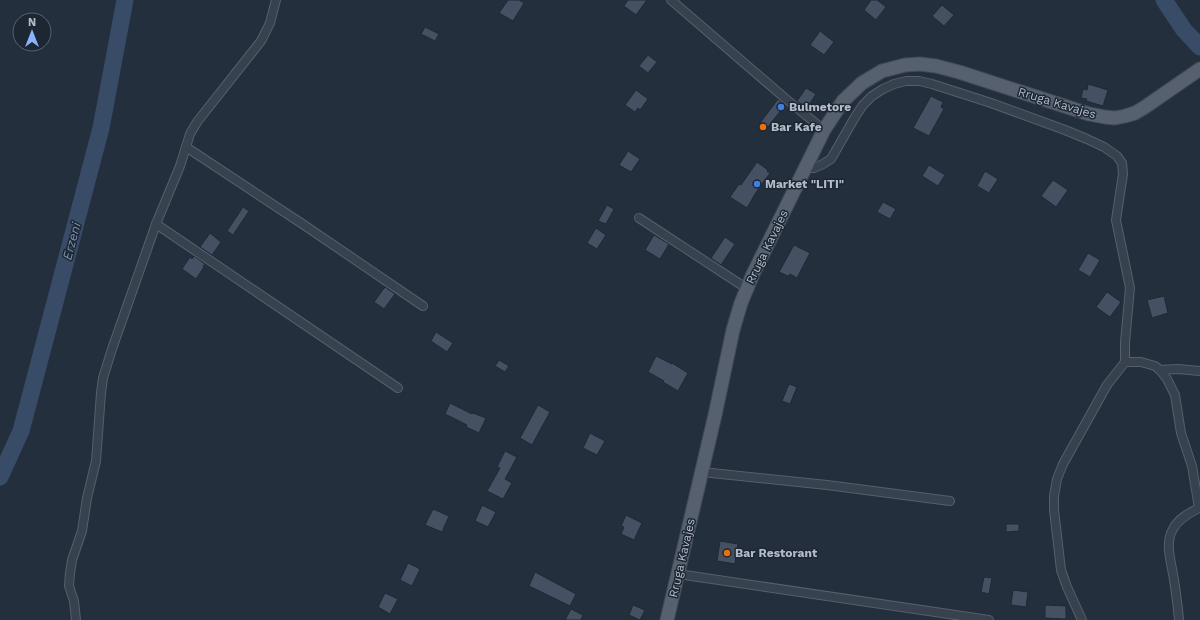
<svg xmlns="http://www.w3.org/2000/svg" width="1200" height="620" font-family="'Work Sans',sans-serif">
<style>
.lines{fill:none;stroke-linecap:round;stroke-linejoin:round}
.river{stroke:#394c67;stroke-width:17}
.building{fill:#455162;stroke:#1f2835}
.minor-casing{stroke:#565f6c;stroke-width:10}
.primary-casing{stroke:#414a57;stroke-width:15}
.minor{stroke:#38414e;stroke-width:8}
.primary{stroke:#56606e;stroke-width:13}
.shop-dot{fill:#3f7fe0;stroke:#1d2633;stroke-width:1.5}
.food-dot{fill:#e8710a;stroke:#1d2633;stroke-width:1.5}
.labels{text-anchor:middle;stroke-width:3;stroke-linejoin:round;paint-order:stroke}
.street-label{font-size:12px;fill:#b4bcc9;stroke:#1d2633}
.poi-label{font-size:12px;font-weight:bold;fill:#b4bcc9;stroke:#1d2633;text-anchor:start}
.water-label{font-size:13px;font-style:italic;fill:#7c92b1;stroke:#1d2633}
</style>
<rect width="100%" height="100%" fill="#242f3e"/>
<g class="lines">
<g class="river">
<polyline points="1164,0 1184,30 1200,47"/>
<polyline points="0,477 21,431 101,128 125,0"/>
</g>
</g>
<g class="building">
<polygon points="508,0 519,0 524,3 513,21 499,13"/>
<polygon points="628,0 647,0 636,15 624,6"/>
<polygon points="871,0 877,0 886,7 876,20 864,10"/>
<polygon points="942,5 954,15 944,26 932,16"/>
<polygon points="425,27 439,34 435,41 421,34"/>
<polygon points="820,31 834,42 824,55 810,45"/>
<polygon points="648,55 657,62 648,73 639,66"/>
<polygon points="1088,84 1108,90 1103,106 1086,101 1087,99 1081,98 1083,89 1087,90"/>
<polygon points="806,88 816,94 807,108 797,101"/>
<polygon points="636,90 648,99 640,110 638,108 635,112 625,105"/>
<polygon points="931,96 943,102 941,107 944,109 929,136 913,128"/>
<polygon points="778,99 785,105 764,132 757,127"/>
<polygon points="628,151 640,159 631,172 619,165"/>
<polygon points="757,162 768,170 767,171 770,173 755,194 747,208 730,197 739,184 741,185"/>
<polygon points="929,165 945,175 938,186 922,176"/>
<polygon points="985,171 998,179 989,193 977,186"/>
<polygon points="1053,180 1068,190 1056,207 1041,196"/>
<polygon points="883,202 896,209 890,219 877,212"/>
<polygon points="607,205 614,209 606,224 598,221"/>
<polygon points="243,207 249,211 233,235 227,231"/>
<polygon points="596,228 606,235 597,249 587,243"/>
<polygon points="210,233 221,242 212,255 200,247"/>
<polygon points="654,235 669,244 660,259 645,250"/>
<polygon points="725,237 735,244 721,265 711,258"/>
<polygon points="794,245 810,253 797,278 790,274 788,276 779,272"/>
<polygon points="1088,253 1100,260 1090,277 1078,270"/>
<polygon points="194,256 205,264 203,267 204,267 196,279 182,269 190,257 192,259"/>
<polygon points="385,287 395,294 384,309 374,302"/>
<polygon points="1107,292 1121,302 1110,317 1096,307"/>
<polygon points="1164,296 1168,313 1152,318 1147,300"/>
<polygon points="436,332 453,343 447,352 431,341"/>
<polygon points="656,356 672,364 672,363 688,373 678,391 663,382 664,381 648,372"/>
<polygon points="499,360 509,366 505,372 495,366"/>
<polygon points="789,384 797,387 790,404 782,401"/>
<polygon points="450,403 472,414 473,413 486,418 479,433 466,427 467,425 445,414"/>
<polygon points="538,405 550,412 532,445 520,438"/>
<polygon points="590,433 605,441 597,455 583,448"/>
<polygon points="505,451 517,457 505,479 512,483 503,499 487,491 500,468 497,467"/>
<polygon points="482,505 496,512 488,527 475,521"/>
<polygon points="433,509 449,516 442,532 425,525"/>
<polygon points="626,515 642,523 634,540 621,534 624,527 621,526"/>
<polygon points="1006,524 1019,524 1019,531 1006,532"/>
<polygon points="720,541 738,544 735,564 717,561"/>
<polygon points="408,563 420,569 412,586 400,580"/>
<polygon points="535,572 576,594 570,606 529,586"/>
<polygon points="984,577 992,578 989,594 981,592"/>
<polygon points="1013,590 1028,592 1026,607 1011,605"/>
<polygon points="385,593 398,599 390,614 378,607"/>
<polygon points="633,605 645,610 640,620 629,615"/>
<polygon points="1045,605 1066,606 1066,619 1045,618"/>
<polygon points="571,609 583,615 581,620 565,620"/>
</g>
<g class="lines">
<g class="minor-casing">
<g id="minor">
<polyline points="671,0 786,99 824,130"/>
<polyline points="186,147 304,225 423,306"/>
<polyline points="806,168 814,168 823,164 831,159 855,117 863,105 872,96 883,89 894,84 906,81 919,81 932,84 991,103 1065,130 1087,139 1104,147 1117,156 1122,163 1123,174 1116,220 1130,288 1125,342 1125,362 1107,385 1063,464 1057,479 1054,496 1054,510 1061,570 1067,587 1082,620"/>
<polyline points="639,218 746,288"/>
<polyline points="156,224 398,388"/>
<path d="M1125,362H1141L1155,366L1160,370L1167,379L1175,395L1181,433L1192,466L1199,508C1189,513 1178,519 1173,529C1164,544 1172,564 1174,580C1176,593 1178,607 1179,620"/>
<polyline points="1160,370 1178,369 1200,371"/>
<polyline points="702,472 827,485 950,501"/>
<polyline points="678,574 989,620"/>
<polyline points="76,620 74,601 69,586 70,573 72,560 82,531 87,498 96,461 101,393 103,378 112,349 156,224 180,166 190,134 197,122 261,41 270,23 276,0"/>
</g>
</g>
<g class="primary-casing">
<polyline id="primary" points="667,620 715,415 733,330 741,303 753,274 824,130 843,101 862,83 882,71 905,65 920,64 936,66 959,72 1089,114 1105,117 1115,118 1125,116 1135,113 1145,107 1200,69"/>
</g>
<use href="#minor" class="minor"/>
<use href="#primary" class="primary"/>
</g>
<g class="shop-dot">
<circle cx="781" cy="107" r="4"/>
<circle cx="757" cy="184" r="4"/>
</g>
<g class="food-dot">
<circle cx="763" cy="127" r="4"/>
<circle cx="727" cy="553" r="4"/>
</g>
<g class="labels">
<g class="street-label">
<text transform="translate(1057 103) rotate(17)" y="4">Rruga Kavajes</text>
<text transform="translate(767 247) rotate(-64)" y="4">Rruga Kavajes</text>
<text transform="translate(682 558) rotate(-77)" y="4">Rruga Kavajes</text>
</g>
<g class="poi-label">
<text x="789" y="111">Bulmetore</text>
<text x="771" y="131">Bar Kafe</text>
<text x="765" y="188">Market "LITI"</text>
<text x="735" y="557">Bar Restorant</text>
</g>
<g class="water-label">
<text transform="translate(71 241) rotate(-75)" y="5">Erzeni</text>
</g>
</g>
<g transform="translate(32 32)"><circle r="19" fill="#1d2633" stroke="#59626f"/>
<path d="M0-3L7 15L0 10L-7 15Z" fill="#8ab4f8"/>
<text y="-6" font-size="11" font-weight="bold" text-anchor="middle" fill="#b4bcc9">N</text>
</g>
</svg>
